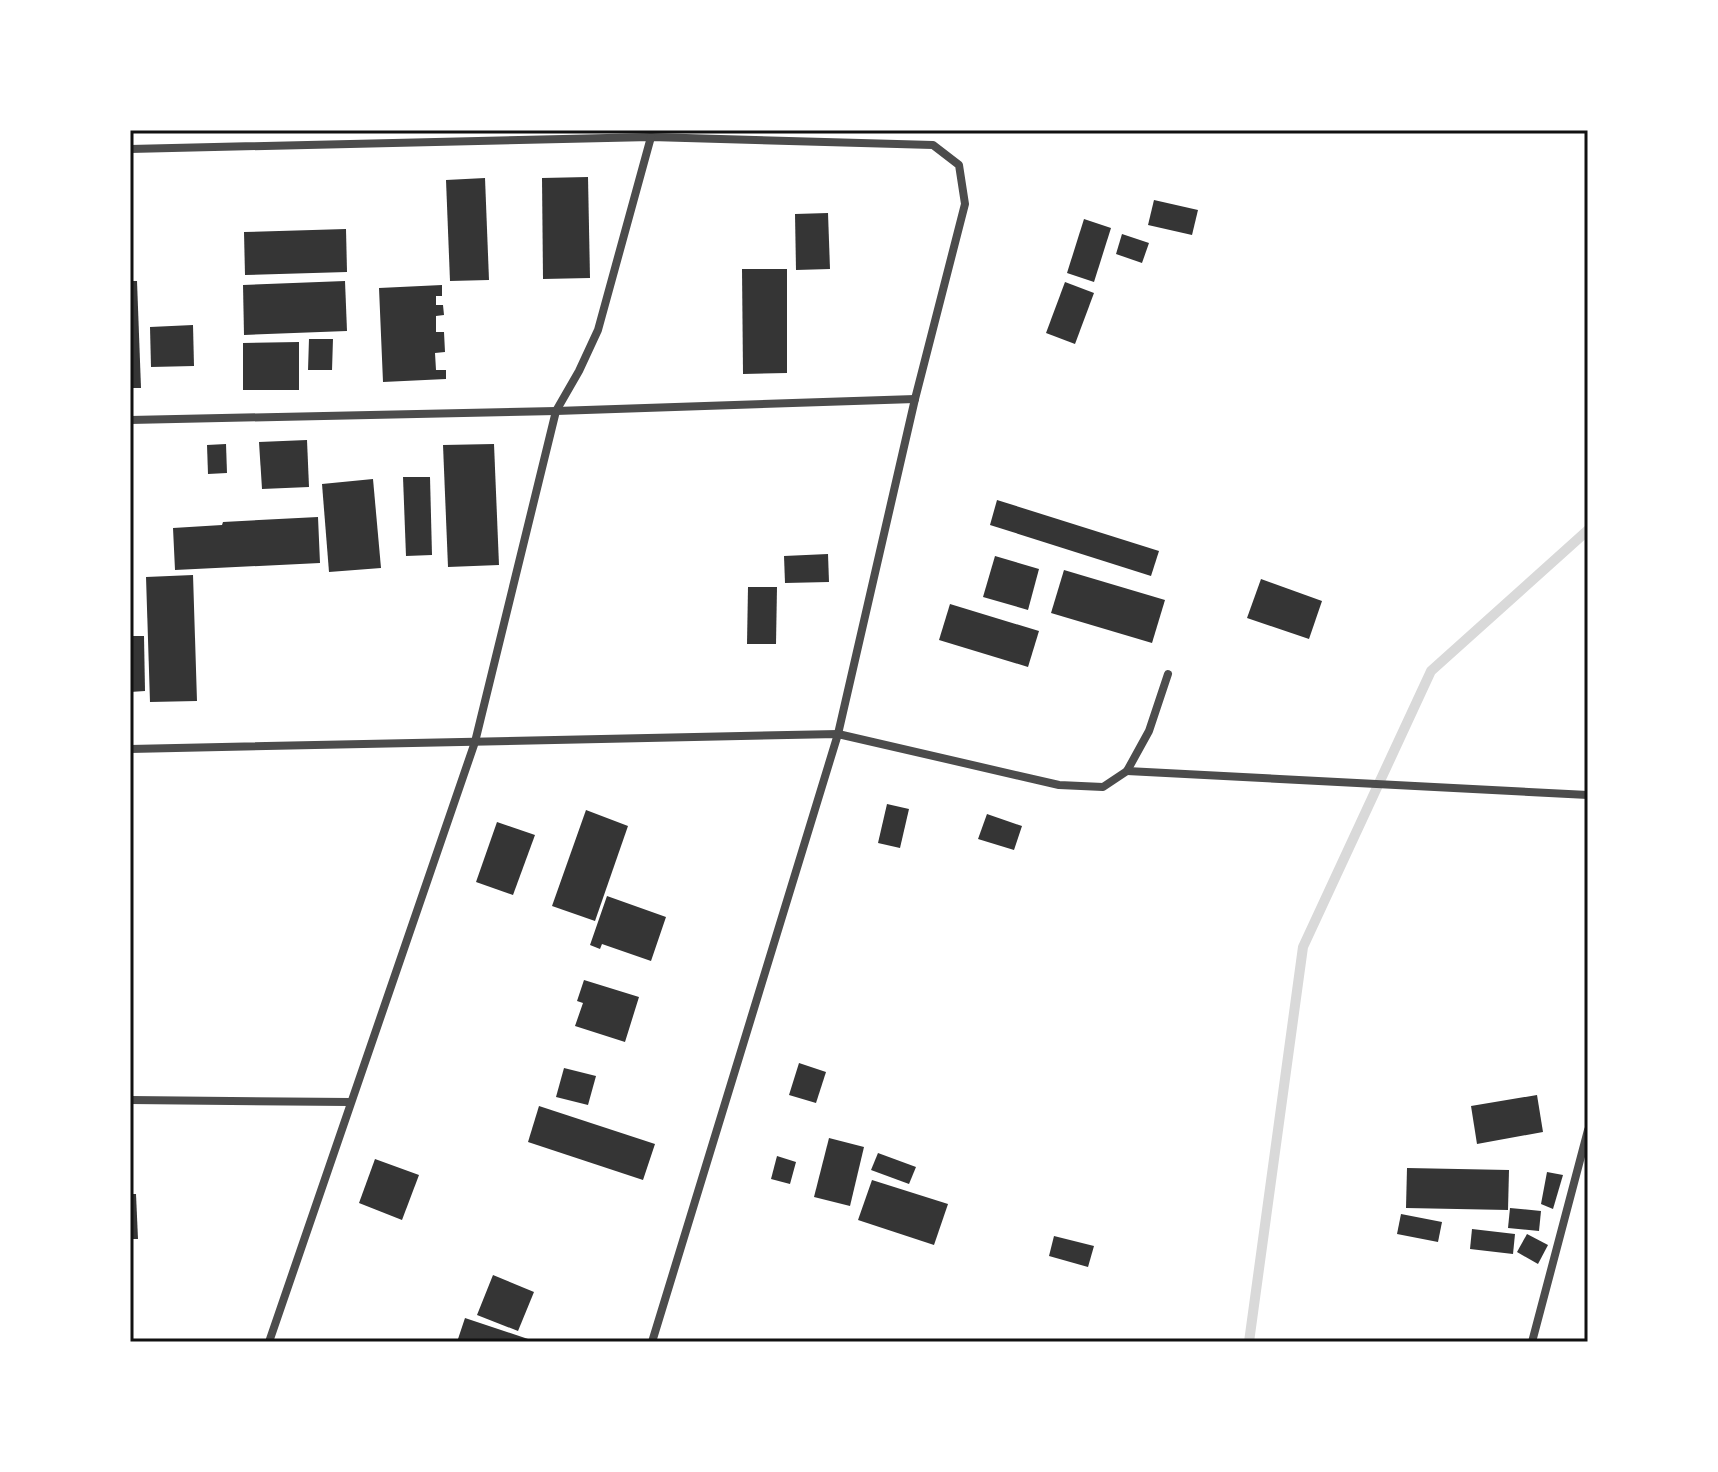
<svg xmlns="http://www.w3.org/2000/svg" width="1718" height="1472" font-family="Jost,sans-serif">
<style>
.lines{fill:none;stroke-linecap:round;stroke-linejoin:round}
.stream{stroke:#d9d9d9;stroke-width:10}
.building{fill:#353535}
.minor{stroke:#4c4c4c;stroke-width:8}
.neatline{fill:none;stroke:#111;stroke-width:3}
</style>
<rect width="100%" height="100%" fill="#fff"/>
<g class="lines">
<polyline class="stream" points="1249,1342 1303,947 1431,671 1588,530"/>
</g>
<g class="building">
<polygon points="588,177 590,278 543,279 542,178"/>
<polygon points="485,178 489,280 450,281 446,180"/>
<polygon points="1154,200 1198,210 1192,235 1148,225"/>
<polygon points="828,213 830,269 796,270 795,214"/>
<polygon points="1084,219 1111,228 1094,282 1067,273"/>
<polygon points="346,229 347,272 245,275 244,232"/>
<polygon points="1122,234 1149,243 1142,263 1116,254"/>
<polygon points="742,269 787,269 787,373 743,374"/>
<polygon points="130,281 137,281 141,388 130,388"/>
<polygon points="345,281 347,331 244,335 243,285"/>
<polygon points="1065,282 1094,293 1075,344 1046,333"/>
<polygon points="442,285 442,296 436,296 436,305 443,305 444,315 436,316 436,332 444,332 445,352 435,353 436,370 446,370 446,379 383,382 379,288"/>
<polygon points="193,325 194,366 151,367 150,327"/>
<polygon points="309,339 333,339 332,370 308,370"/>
<polygon points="299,342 299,390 243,390 243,343"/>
<polygon points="307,440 309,487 262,489 259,442"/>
<polygon points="226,444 227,473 208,474 207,445"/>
<polygon points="494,444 499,565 448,567 443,445"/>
<polygon points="403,477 430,477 432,555 406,556"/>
<polygon points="373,479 381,568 329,572 322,484"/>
<polygon points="997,500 1159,551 1151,576 990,525"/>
<polygon points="318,517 320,563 175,570 173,528 222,525 223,522"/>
<polygon points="828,554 829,582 785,583 784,556"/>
<polygon points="995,556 1039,569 1028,610 983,597"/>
<polygon points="1064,570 1165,600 1152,643 1051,613"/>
<polygon points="193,575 197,701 150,702 146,577"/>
<polygon points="1261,579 1322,601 1309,639 1247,618"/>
<polygon points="748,587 777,587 776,644 747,644"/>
<polygon points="950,604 1039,631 1028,667 939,640"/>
<polygon points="130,636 144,636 145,691 130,692"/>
<polygon points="887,804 909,809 900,848 878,843"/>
<polygon points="586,810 628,826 595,921 552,906"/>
<polygon points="987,814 1022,826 1014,850 978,839"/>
<polygon points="497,822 535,835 513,895 476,882"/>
<polygon points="607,896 666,917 651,961 602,944 600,949 590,945"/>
<polygon points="584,980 639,997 625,1042 575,1026 583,1003 577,1001"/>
<polygon points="799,1063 826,1072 816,1103 789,1095"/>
<polygon points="564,1068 596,1076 588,1105 556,1097"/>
<polygon points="1537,1095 1543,1132 1477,1144 1471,1106"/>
<polygon points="539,1106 655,1144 643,1180 528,1142"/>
<polygon points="829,1138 864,1147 850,1206 814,1197"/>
<polygon points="878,1153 916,1167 909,1184 871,1170"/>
<polygon points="777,1156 796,1162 790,1184 771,1179"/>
<polygon points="375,1159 419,1175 402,1220 359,1203"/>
<polygon points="1407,1168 1509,1170 1508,1210 1406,1208"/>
<polygon points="1547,1172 1563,1175 1553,1209 1541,1204"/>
<polygon points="872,1180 948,1204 934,1245 858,1220"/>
<polygon points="130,1194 136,1194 138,1239 130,1239"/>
<polygon points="1510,1208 1541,1211 1539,1231 1508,1228"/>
<polygon points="1401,1214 1442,1222 1438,1242 1397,1234"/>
<polygon points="1472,1229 1515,1234 1513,1254 1470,1249"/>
<polygon points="1527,1234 1548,1245 1538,1264 1517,1252"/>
<polygon points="1054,1236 1094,1246 1088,1267 1049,1256"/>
<polygon points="493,1275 534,1292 518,1331 477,1315"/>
<polygon points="465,1318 534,1341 534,1342 457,1342"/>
</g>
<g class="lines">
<g class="minor">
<polyline points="130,149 651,137 933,145 959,165 965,204 915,399 838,734 652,1342"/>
<polyline points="130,420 556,411 915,399"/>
<polyline points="130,749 838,734 1059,785 1103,787 1127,771 1149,731 1168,674"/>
<polyline points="1127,771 1588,795"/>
<polyline points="130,1100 350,1102"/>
<polyline points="269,1342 475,742 556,411 579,371 598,330 651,137"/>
<polyline points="1532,1342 1588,1130"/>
</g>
</g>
<rect width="1718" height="1472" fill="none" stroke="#ffffff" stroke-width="264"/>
<rect x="132" y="132" width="1454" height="1208" class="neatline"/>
</svg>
